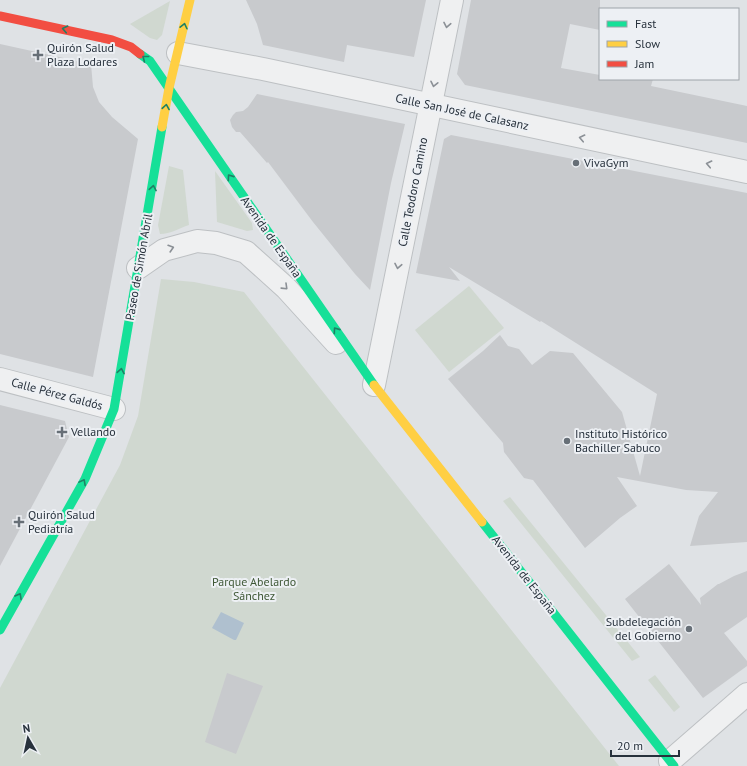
<svg xmlns="http://www.w3.org/2000/svg" width="747" height="766" font-family="'PT Sans',sans-serif">
<style>
.green{fill:#d0d8d0}
.water{fill:#afc0cf}
.building{fill:#c8cacd}
.lines{fill:none;stroke-linecap:round;stroke-linejoin:round}
.street-casing{stroke:#bdc0c3;stroke-width:24}
.street{stroke:#eff0f1;stroke-width:22}
.fast{stroke:#16e098;stroke-width:9}
.slow{stroke:#ffcf43;stroke-width:9}
.jam{stroke:#f24e42;stroke-width:9}
.oneway{stroke:#8b9096}
.oneway2{stroke:#1f8065}
.poi-dot{fill:#676f77;stroke:#edf0f4;stroke-width:1.5}
.labels{text-anchor:middle;stroke-width:4;stroke-linejoin:round;paint-order:stroke}
.poi-label{font-size:12px;fill:#27313c;stroke:#edf0f4;text-anchor:start}
.street-label{font-size:12px;fill:#27313c;stroke:#edf0f4}
.park-label{font-size:12px;fill:#3e5735;stroke:#edf0f4}
</style>
<rect width="100%" height="100%" fill="#dfe2e5"/>
<g class="green">
<polygon points="170,1 162,35 157,40 150,38 130,24"/>
<path d="M169,166L183,170L189,225C179,228 171,234 160,234L158,225Z"/>
<polygon points="215,171 252,223 253,230 247,231 217,222"/>
<polygon points="161,279 194,282 244,292 619,766 0,766 0,688 120,465 138,416"/>
<polygon points="469,286 504,328 449,372 415,330"/>
<polygon points="510,497 640,657 632,661 503,501"/>
<polygon points="655,675 680,707 674,712 648,680"/>
</g>
<polygon class="water" points="221,612 244,623 236,640 234,640 212,628"/>
<g class="building">
<polygon points="246,0 426,0 414,57 347,45 344,62 263,45 257,24"/>
<polygon points="471,0 600,0 600,30 570,24 561,68 600,75 600,79 653,79 651,86 747,106 747,143 465,85 457,74"/>
<polygon points="0,44 91,64 93,87 99,102 112,117 138,139 93,377 0,354"/>
<polygon points="257,94 405,124 391,183 370,290 355,274 313,222 268,162 267,163 240,132 236,132 232,127 230,120 233,115 236,112 243,111 248,107"/>
<polygon points="451,135 747,193 747,542 690,546 699,516 718,492 686,490 617,477 637,506 620,518 585,548 533,480 524,478 504,452 503,443 448,379 483,351 500,335 508,346 519,349 532,365 550,351 573,353 622,412 640,476 657,394 541,321 540,322 449,267 460,281 416,273 444,139"/>
<polygon points="0,405 65,421 69,437 0,566"/>
<polygon points="669,564 701,605 700,598 718,584 719,584 734,576 747,571 747,617 724,633 747,661 747,666 703,698 625,599"/>
<polygon points="227,673 263,686 236,754 205,742"/>
</g>
<g class="lines">
<g class="street-casing">
<g id="street">
<polyline points="178,53 263,69 747,172"/>
<polyline points="138,268 164,250 197,241 216,243 246,252 286,288 336,343"/>
<polyline points="0,379 114,409"/>
<polyline points="374,385 452,0"/>
<polyline points="670,761 747,694"/>
</g>
</g>
<use href="#street" class="street"/>
<g class="fast">
<polyline points="140,54 150,61 374,385"/>
<polyline points="482,522 674,766"/>
<polyline points="0,630 85,479 114,409 162,127"/>
</g>
<g class="slow">
<polyline points="162,127 169,88 190,0"/>
<polyline points="374,385 482,522"/>
</g>
<polyline class="jam" points="0,16 112,40 131,47 140,54"/>
</g>
<defs><path id="oneway-chevron" d="M-2-3.5L2.5 0L-2 3.5" fill="none" stroke-width="1.6" stroke-linecap="round" stroke-linejoin="round"/></defs>
<g class="oneway">
<use href="#oneway-chevron" transform="translate(447 25) rotate(101)"/>
<use href="#oneway-chevron" transform="translate(434 84) rotate(102)"/>
<use href="#oneway-chevron" transform="translate(582 138) rotate(-168)"/>
<use href="#oneway-chevron" transform="translate(709 164) rotate(-168)"/>
<use href="#oneway-chevron" transform="translate(171 248) rotate(-17)"/>
<use href="#oneway-chevron" transform="translate(398 266) rotate(101)"/>
<use href="#oneway-chevron" transform="translate(285 287) rotate(44)"/>
</g>
<g class="oneway2">
<use href="#oneway-chevron" transform="translate(184 26) rotate(-77)"/>
<use href="#oneway-chevron" transform="translate(65 29) rotate(-168)"/>
<use href="#oneway-chevron" transform="translate(145 58) rotate(-142)"/>
<use href="#oneway-chevron" transform="translate(166 107) rotate(-81)"/>
<use href="#oneway-chevron" transform="translate(230 177) rotate(-125)"/>
<use href="#oneway-chevron" transform="translate(153 188) rotate(-80)"/>
<use href="#oneway-chevron" transform="translate(336 330) rotate(-125)"/>
<use href="#oneway-chevron" transform="translate(121 371) rotate(-80)"/>
<use href="#oneway-chevron" transform="translate(83 482) rotate(-62)"/>
<use href="#oneway-chevron" transform="translate(19 596) rotate(-61)"/>
</g>
<g class="poi-dot">
<path d="M36 49h4v4h4v4h-4v4h-4v-4h-4v-4h4z"/>
<circle cx="576" cy="163" r="4"/>
<path d="M60 426h4v4h4v4h-4v4h-4v-4h-4v-4h4z"/>
<circle cx="567" cy="441" r="4"/>
<path d="M17 516h4v4h4v4h-4v4h-4v-4h-4v-4h4z"/>
<circle cx="689" cy="629" r="4"/>
</g>
<g class="labels">
<g class="poi-label">
<text x="47" y="52">Quirón Salud<tspan x="47" dy="14">Plaza Lodares</tspan></text>
<text x="584" y="167">VivaGym</text>
<text x="71" y="436">Vellando</text>
<text x="575" y="438">Instituto Histórico<tspan x="575" dy="14">Bachiller Sabuco</tspan></text>
<text x="28" y="519">Quirón Salud<tspan x="28" dy="14">Pediatría</tspan></text>
<text x="681" y="626" text-anchor="end">Subdelegación<tspan x="681" dy="14">del Gobierno</tspan></text>
</g>
<g class="street-label">
<text transform="translate(462 112) rotate(12)" y="4">Calle San José de Calasanz</text>
<text transform="translate(413 192) rotate(-79)" y="4">Calle Teodoro Camino</text>
<text transform="translate(271 237) rotate(55)" y="4">Avenida de España</text>
<text transform="translate(139 267) rotate(-80)" y="4">Paseo de Simón Abril</text>
<text transform="translate(57 394) rotate(15)" y="4">Calle Pérez Galdós</text>
<text transform="translate(524 575) rotate(52)" y="4">Avenida de España</text>
</g>
<g class="park-label">
<text x="254" y="586">Parque Abelardo<tspan x="254" dy="14">Sánchez</tspan></text>
</g>
</g>
<rect x="599" y="8" width="140" height="72" fill="#edf0f4" stroke="#9ea4aa"/>
<rect x="607" y="21" width="20" height="6" fill="#16e098" stroke="#9ea4aa"/>
<text x="635" y="28" font-size="12" fill="#27313c">Fast</text>
<rect x="607" y="41" width="20" height="6" fill="#ffcf43" stroke="#9ea4aa"/>
<text x="635" y="48" font-size="12" fill="#27313c">Slow</text>
<rect x="607" y="61" width="20" height="6" fill="#f24e42" stroke="#9ea4aa"/>
<text x="635" y="68" font-size="12" fill="#27313c">Jam</text>
<g transform="translate(28 738) rotate(351)" stroke="#edf0f4" stroke-width="3" paint-order="stroke">
<path d="M0-3L7 15L0 10L-7 15Z" fill="#27313c"/>
<text y="-6" font-size="11" font-weight="bold" text-anchor="middle" fill="#27313c">N</text>
</g>
<path d="M611 750v6h68v-6" fill="none" stroke="#27313c" stroke-width="2"/>
<text x="617" y="750" font-size="12" fill="#27313c" stroke="#edf0f4" stroke-width="3" paint-order="stroke">20 m</text>
</svg>
